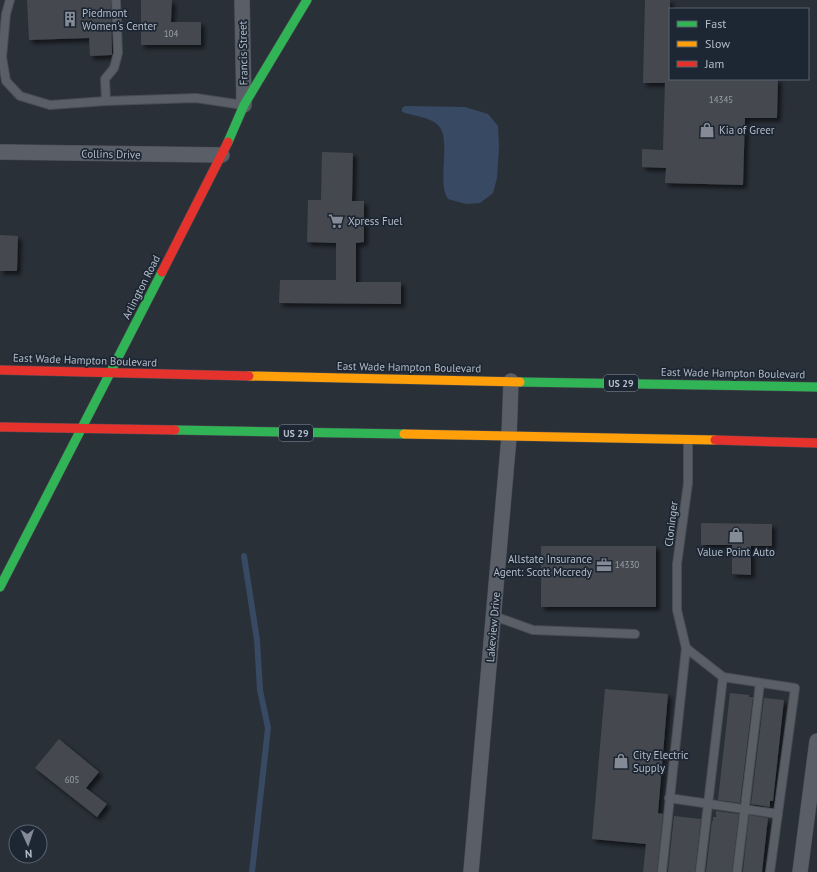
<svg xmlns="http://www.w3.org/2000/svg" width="817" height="872" font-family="'PT Sans',sans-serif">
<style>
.water{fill:#384963}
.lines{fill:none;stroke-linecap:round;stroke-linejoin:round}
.stream{stroke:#384963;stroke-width:6}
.building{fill:#444950;filter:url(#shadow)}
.lane-casing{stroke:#484c53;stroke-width:10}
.street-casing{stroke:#484c53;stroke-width:16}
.fast-casing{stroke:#484c53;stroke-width:10}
.slow-casing{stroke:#484c53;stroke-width:10}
.jam-casing{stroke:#484c53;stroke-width:10}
.lane{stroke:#5a5e66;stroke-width:8}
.street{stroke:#5a5e66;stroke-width:15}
.fast{stroke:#30b455;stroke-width:9}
.slow{stroke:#ff9f0a;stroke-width:9}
.jam{stroke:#e5322d;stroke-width:9}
.labels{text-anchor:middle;stroke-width:3.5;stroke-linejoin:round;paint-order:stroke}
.number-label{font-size:9px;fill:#989fab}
.shield{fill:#1d2633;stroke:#878f9c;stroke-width:1}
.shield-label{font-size:10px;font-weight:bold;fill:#b4bcc9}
.poi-label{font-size:11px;fill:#b4bcc9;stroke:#1d2633;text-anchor:start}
.street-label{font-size:11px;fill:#b4bcc9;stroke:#1d2633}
</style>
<defs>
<filter id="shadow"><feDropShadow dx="3.5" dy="3.5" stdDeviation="2" flood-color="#0009"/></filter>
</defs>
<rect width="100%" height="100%" fill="#2a3038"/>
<path class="water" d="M405,106L465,107L488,114L498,126L499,146L497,178L493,193L480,203L466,204L448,199C436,181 453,138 437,124C431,118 411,115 402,112V108Z"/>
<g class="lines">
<polyline class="stream" points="244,556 257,640 260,690 268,728 252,872"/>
</g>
<g class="building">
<polygon points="27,0 111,0 112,55 90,56 89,38 29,40"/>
<polygon points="141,0 172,0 171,22 201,22 201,45 141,45"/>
<polygon points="645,0 670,0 670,79 778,79 777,118 745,118 743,185 665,183 666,168 642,167 642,149 663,150 665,83 643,83"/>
<polygon points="322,152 353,153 352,201 364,201 364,242 356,243 356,282 401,282 401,304 279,303 280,280 336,280 336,243 307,242 308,200 321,200"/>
<polygon points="0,235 18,236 17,271 0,271"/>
<polygon points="701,523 772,524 772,546 751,546 751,575 732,574 732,545 701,545"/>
<rect x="541" y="546" width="115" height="61"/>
<polygon points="605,689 668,694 658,813 663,814 657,872 643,872 646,844 592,839"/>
<polygon points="730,693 749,695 749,697 753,697 740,803 718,800"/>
<polygon points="764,698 784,700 773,801 770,801 770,807 751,804"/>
<polygon points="59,739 99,772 86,788 107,804 97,817 35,768"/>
<polygon points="716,811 739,814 732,872 706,872 712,821 713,821 713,817 716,817"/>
<polygon points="749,815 768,818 762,872 743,872"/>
<polygon points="674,816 701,819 695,872 668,872"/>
</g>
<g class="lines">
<g class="lane-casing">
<g id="lane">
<polyline points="10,0 6,14 2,57 6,81 20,96 50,105 106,101 196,98 243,105"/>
<polyline points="106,101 105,79 114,68 118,53 116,0"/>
<polyline points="494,616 533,630 635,634"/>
<polyline points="686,648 723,677 795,688 770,872"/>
<polyline points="669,798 778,814"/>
<polyline points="662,872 686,648 677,610 677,564 688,483 688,440"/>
<polyline points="700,872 723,677"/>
<polyline points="737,872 760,683"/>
</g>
</g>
<g class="street-casing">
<g id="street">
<polyline points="242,0 244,105"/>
<polyline points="0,152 222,155"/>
<polyline points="471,872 509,437 511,381"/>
<polyline points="800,872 817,741"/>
</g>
</g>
<g class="fast-casing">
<g id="fast">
<polyline points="228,142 244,105 307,0"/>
<polyline points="520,382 817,387"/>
<polyline points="175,430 404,434"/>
<polyline points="0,587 162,272"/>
</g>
</g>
<g class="slow-casing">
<g id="slow">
<polyline points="249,376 520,382"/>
<polyline points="404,434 715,440"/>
</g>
</g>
<g class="jam-casing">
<g id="jam">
<polyline points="162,272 228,142"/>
<polyline points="0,370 249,376"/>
<polyline points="0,427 175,430"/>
<polyline points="715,440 817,443"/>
</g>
</g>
<use href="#lane" class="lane"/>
<use href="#street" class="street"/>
<use href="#fast" class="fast"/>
<use href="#slow" class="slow"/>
<use href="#jam" class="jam"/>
</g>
<defs>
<g id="building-bare" transform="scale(1.2)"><path d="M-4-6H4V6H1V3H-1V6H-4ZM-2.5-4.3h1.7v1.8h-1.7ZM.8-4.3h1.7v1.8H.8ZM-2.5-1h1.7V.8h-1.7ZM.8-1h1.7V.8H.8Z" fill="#848b96" stroke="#1d2633" stroke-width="2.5" paint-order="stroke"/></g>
<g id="shop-bare" transform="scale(1.2)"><path d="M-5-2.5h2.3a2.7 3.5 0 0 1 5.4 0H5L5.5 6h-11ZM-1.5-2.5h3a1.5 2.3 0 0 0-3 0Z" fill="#848b96" stroke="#1d2633" stroke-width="2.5" paint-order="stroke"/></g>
<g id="supermarket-bare" transform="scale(1.2)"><path d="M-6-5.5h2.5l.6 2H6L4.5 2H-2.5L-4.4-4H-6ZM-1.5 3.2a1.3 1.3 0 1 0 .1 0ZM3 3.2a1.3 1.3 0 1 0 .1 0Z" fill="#848b96" stroke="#1d2633" stroke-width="2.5" paint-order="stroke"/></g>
<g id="office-bare" transform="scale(1.2)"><path d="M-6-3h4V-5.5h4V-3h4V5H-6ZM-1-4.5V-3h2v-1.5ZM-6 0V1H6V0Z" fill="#848b96" stroke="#1d2633" stroke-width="2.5" paint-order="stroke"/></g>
</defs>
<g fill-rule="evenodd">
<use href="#building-bare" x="70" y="19"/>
<use href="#shop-bare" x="707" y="130"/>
<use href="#supermarket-bare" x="336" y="221"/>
<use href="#shop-bare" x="736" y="535"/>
<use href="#office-bare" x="604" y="565"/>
<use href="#shop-bare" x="621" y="761"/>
</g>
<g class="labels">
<g class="number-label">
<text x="171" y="37">104</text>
<text x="721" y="103">14345</text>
<text x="627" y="568">14330</text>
<text x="72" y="783">605</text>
</g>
<g class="shield">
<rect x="604" y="375" width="34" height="16" rx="3"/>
<rect x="279" y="425" width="34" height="16" rx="3"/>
</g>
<g class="shield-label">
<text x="621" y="387">US 29</text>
<text x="296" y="437">US 29</text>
</g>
<g class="poi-label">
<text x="82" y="17">Piedmont<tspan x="82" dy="13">Women's Center</tspan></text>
<text x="719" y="134">Kia of Greer</text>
<text x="348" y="225">Xpress Fuel</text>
<text x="736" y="556" text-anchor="middle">Value Point Auto</text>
<text x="592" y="563" text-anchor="end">Allstate Insurance<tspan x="592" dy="13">Agent: Scott Mccredy</tspan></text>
<text x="633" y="759">City Electric<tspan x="633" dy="13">Supply</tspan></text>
</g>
<g class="street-label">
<text transform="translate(243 53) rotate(-91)" y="4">Francis Street</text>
<text transform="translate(111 154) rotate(1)" y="4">Collins Drive</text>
<text transform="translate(141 287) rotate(-63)" y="4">Arlington Road</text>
<text transform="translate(85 360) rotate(2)" y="4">East Wade Hampton Boulevard</text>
<text transform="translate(409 367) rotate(1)" y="4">East Wade Hampton Boulevard</text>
<text transform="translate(733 373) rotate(1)" y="4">East Wade Hampton Boulevard</text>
<text transform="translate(671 524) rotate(-83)" y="4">Cloninger</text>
<text transform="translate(493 627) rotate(-85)" y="4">Lakeview Drive</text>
</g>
</g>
<rect x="669" y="8" width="140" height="72" fill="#1d2633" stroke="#59626f"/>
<rect x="677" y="21" width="20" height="6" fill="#30b455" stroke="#59626f"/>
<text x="705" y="28" font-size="12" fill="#b4bcc9">Fast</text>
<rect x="677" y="41" width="20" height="6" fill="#ff9f0a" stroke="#59626f"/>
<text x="705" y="48" font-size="12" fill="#b4bcc9">Slow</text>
<rect x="677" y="61" width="20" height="6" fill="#e5322d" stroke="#59626f"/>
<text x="705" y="68" font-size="12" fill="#b4bcc9">Jam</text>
<g transform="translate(28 844) rotate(177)"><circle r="19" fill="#1d2633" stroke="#59626f"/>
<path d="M0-3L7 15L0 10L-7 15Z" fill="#848b96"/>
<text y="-6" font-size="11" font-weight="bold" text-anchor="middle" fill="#b4bcc9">N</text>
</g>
</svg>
